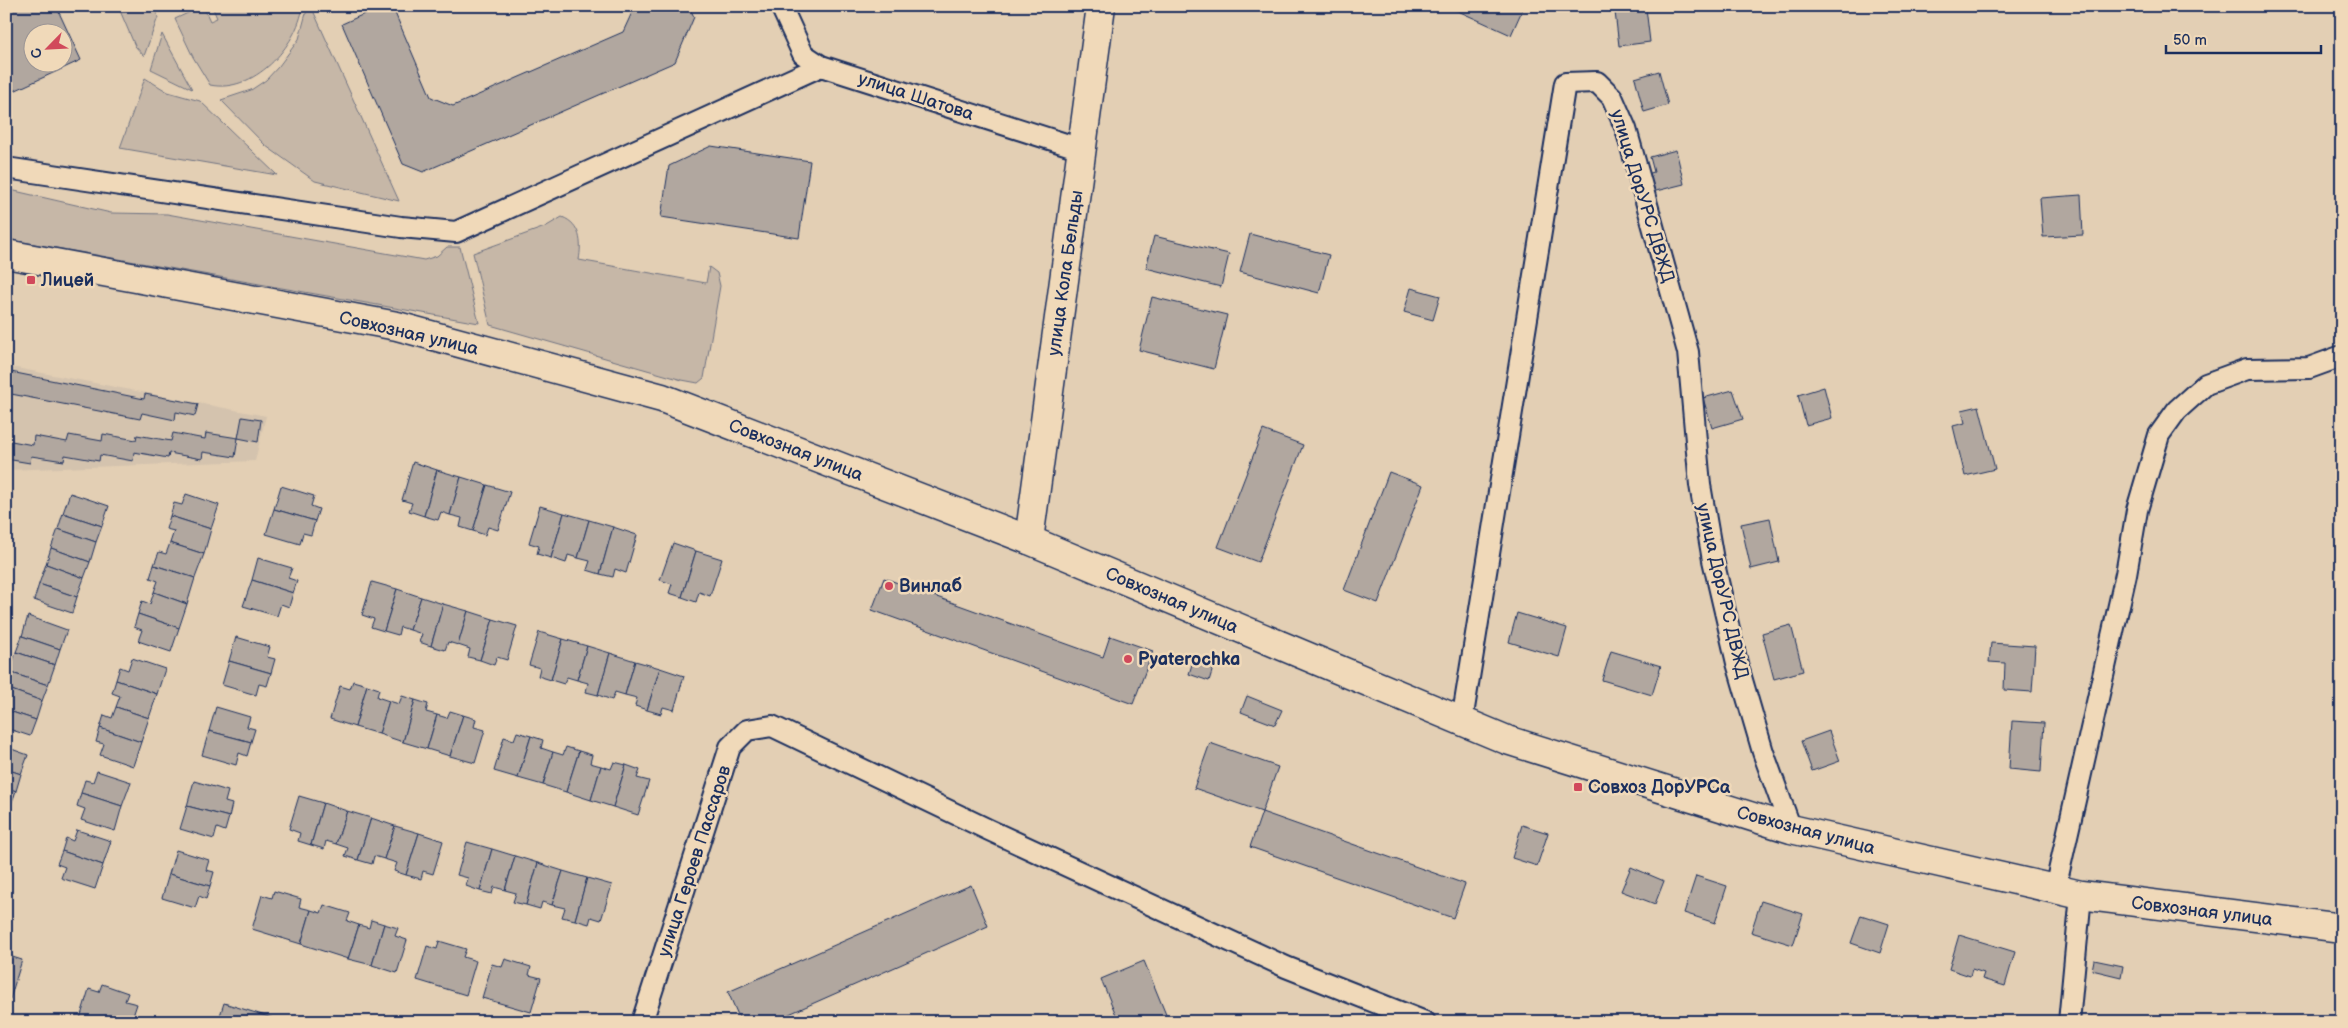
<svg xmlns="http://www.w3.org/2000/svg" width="2348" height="1028" font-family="'Balsamiq Sans',sans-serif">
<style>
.built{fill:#d4c3ae}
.green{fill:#c6b7a7;stroke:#707382}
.building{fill:#b1a79f;stroke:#1b2f5e;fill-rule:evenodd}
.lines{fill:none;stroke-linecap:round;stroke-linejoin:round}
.street-casing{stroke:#1b2f5e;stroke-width:24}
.secondary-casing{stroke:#1b2f5e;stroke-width:31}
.street{stroke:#f0d9b9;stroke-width:20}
.secondary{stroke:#f0d9b9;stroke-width:28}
.poi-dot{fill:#d1495b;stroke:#f0d9b9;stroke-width:2}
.labels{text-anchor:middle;stroke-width:5;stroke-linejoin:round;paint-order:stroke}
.street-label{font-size:18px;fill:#1b2f5e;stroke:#f0d9b9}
.poi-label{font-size:18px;font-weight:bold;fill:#1b2f5e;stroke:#f0d9b9;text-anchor:start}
</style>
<rect width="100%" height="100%" fill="#e3cfb4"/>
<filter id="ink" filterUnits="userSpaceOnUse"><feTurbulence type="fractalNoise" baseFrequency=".02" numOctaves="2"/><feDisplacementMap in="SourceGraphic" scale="10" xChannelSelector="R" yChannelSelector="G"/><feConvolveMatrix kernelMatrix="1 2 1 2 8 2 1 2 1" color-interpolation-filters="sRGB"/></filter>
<g filter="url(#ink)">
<polygon class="built" points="6,366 266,416 255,461 6,470"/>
<g class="green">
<polygon points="118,6 154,6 158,17 144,56 135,46"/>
<path d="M203,6L210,21L217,18L212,6H303C297,47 253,94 210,85L193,57L175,19Z"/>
<polygon points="308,6 311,6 399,201 315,181 266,146 221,100 251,90 266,80 279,66 299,39"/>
<polygon points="162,34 192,89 151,69"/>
<polygon points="145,78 168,92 200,101 277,175 120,148"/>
<polygon points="6,189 111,213 167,214 424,260 437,256 447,247 460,247 479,323 6,239"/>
<path d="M562,217C581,224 582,243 579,260L706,283L709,267L717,273L720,286L704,378L698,383L682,380L490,325L473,253L545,227Z"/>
</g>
<g class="building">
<path d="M13,6H56L81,60L14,91L6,74V9ZM32,32H62V62H32Z"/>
<polygon points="382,6 392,6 431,97 453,106 623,32 635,6 689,6 694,17 675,62 423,172 403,164 342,24"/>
<polygon points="1447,6 1524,6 1511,35"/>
<polygon points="1646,8 1650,42 1619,46 1615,12"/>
<polygon points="1659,71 1668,105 1644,112 1635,78"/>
<polygon points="711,146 810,161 799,238 661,217 669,166"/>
<polygon points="1676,150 1684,184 1648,193 1643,175 1654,172 1650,157"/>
<polygon points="2081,195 2083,235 2043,237 2040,198"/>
<polygon points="1250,234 1329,255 1319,293 1240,272"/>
<polygon points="1154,236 1229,254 1221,287 1146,268"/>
<polygon points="1411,288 1440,296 1433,320 1404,312"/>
<polygon points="1152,297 1227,315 1214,369 1139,350"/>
<polygon points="6,371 144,399 145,394 198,404 195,416 176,412 175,420 142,413 140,419 6,393"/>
<polygon points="1824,387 1832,418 1806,425 1798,395"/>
<polygon points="1733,390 1743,419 1712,428 1703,398"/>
<polygon points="1979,406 1995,469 1965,476 1953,426 1965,423 1962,410"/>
<polygon points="242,417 261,420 258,442 238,438"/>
<polygon points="1263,430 1303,445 1258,562 1218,547"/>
<polygon points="173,433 205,439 206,433 238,438 235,457 203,452 202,459 169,453 168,458 134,452 133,461 100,455 99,461 65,455 64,461 31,456 30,463 6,459 6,440 33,445 34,436 67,442 69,435 102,441 103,434 136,440 137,435 171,441"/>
<polygon points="413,462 437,470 424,516 409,511 412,503 402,500"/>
<polygon points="437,470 461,477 450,515 441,512 438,520 424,516"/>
<polygon points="1389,472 1423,485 1378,603 1344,590"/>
<polygon points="461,477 487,485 473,531 460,527 462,518 450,515"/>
<polygon points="487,485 510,492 498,530 488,527 485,535 473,531"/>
<polygon points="281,486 314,496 311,506 319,509 315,521 274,509"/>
<polygon points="70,493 109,506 102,526 63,513"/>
<polygon points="186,494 219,505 211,529 170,516 174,503 182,505"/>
<polygon points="6,502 11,504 6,519"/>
<polygon points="540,506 564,513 551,558 537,554 539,546 529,543"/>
<polygon points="274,509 315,521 311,535 303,533 300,544 266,534"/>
<polygon points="63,513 102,526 96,542 58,529"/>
<polygon points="564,513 589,520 578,558 568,555 566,563 551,558"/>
<polygon points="170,516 211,529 204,554 170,543 174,531 166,529"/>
<polygon points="1770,518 1779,562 1751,569 1741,524"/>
<polygon points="589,520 613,527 600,574 587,570 590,561 578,558"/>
<polygon points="613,527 637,535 626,573 615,569 613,577 600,574"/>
<polygon points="58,529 96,542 90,562 51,548"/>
<polygon points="170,543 204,554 195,578 154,565 159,552 166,554"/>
<polygon points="673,543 696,551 682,597 669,593 672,584 660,580"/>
<polygon points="51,548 90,562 84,578 46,564"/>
<polygon points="696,551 722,559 710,596 699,592 696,602 682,597"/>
<polygon points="258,558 292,568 288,578 297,581 293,593 252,580"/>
<polygon points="46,564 84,578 77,597 39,584"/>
<polygon points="154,565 195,578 187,604 154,592 158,581 150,578"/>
<polygon points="884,578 1103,657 1110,636 1153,651 1133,704 872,610"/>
<polygon points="252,580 293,593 289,607 281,604 277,616 243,606"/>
<polygon points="372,582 397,589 384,631 371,627 374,619 362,615"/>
<polygon points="39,584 77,597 72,613 34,600"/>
<polygon points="397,589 421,597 410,630 400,627 398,635 384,631"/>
<polygon points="154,592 187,604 179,628 138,614 142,601 150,604"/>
<polygon points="421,597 443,604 431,646 419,642 422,634 410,630"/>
<polygon points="443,604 468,611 458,645 448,642 445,650 431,646"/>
<polygon points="468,611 493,619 480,660 468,657 470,649 458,645"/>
<polygon points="1517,613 1567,628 1559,657 1509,642"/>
<polygon points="138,614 179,628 171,652 138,641 142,630 134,627"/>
<polygon points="28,616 67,630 60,649 22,636"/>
<polygon points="493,619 517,626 507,660 497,657 494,665 480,660"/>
<polygon points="1791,625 1803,671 1774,679 1762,633"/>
<polygon points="539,632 563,639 551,680 538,676 540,668 529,665"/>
<polygon points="22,636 60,649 55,665 16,652"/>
<polygon points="236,637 270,647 267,657 275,659 271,673 229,661"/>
<polygon points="563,639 587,646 577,680 567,677 564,684 551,680"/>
<polygon points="1991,643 2035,646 2032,692 2004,690 2005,663 1989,662"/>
<polygon points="587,646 610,653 598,695 586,692 588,683 577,680"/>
<polygon points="1611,651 1661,666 1652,695 1602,680"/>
<polygon points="16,652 55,665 48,685 9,672"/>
<polygon points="610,653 635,661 625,695 615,692 612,700 598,695"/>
<polygon points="132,658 165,669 157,694 116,680 120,667 128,670"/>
<polygon points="229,661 271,673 267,686 259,684 256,695 222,685"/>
<polygon points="635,661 660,668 647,710 635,706 637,698 625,695"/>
<polygon points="1193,661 1213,668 1209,681 1189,674"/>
<polygon points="660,668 684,676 674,710 663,707 661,714 647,710"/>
<polygon points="9,672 48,685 42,701 6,688"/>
<polygon points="116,680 157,694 149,718 116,707 120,696 112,693"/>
<polygon points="353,681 367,685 355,727 330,719 340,686 350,689"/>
<polygon points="367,685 379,689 377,697 389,701 379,734 355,727"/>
<polygon points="6,688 42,701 36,720 6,710"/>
<polygon points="402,696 415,700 403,742 379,734 389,701 399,704"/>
<polygon points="1247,696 1282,710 1275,725 1241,712"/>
<polygon points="415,700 428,704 426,712 437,715 427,749 403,742"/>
<polygon points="116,707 149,718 141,742 100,728 104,715 112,718"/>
<polygon points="216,707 250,717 247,727 255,729 251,742 209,731"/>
<polygon points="6,710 36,720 30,736 6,728"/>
<polygon points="450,711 463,715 450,756 427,749 437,715 447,718"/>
<polygon points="463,715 476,719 474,727 485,730 475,763 450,756"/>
<polygon points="2012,721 2044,723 2041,772 2009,769"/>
<polygon points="100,728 141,742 133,766 100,755 104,744 96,742"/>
<polygon points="209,731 251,742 247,756 239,753 236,765 202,755"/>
<polygon points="1829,731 1840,761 1812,771 1801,741"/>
<polygon points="517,732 531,736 518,778 494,771 504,737 514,740"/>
<polygon points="531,736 543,740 541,748 553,752 543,785 518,778"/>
<polygon points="1210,743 1278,767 1262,812 1194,788"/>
<polygon points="6,747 28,755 21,774 6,769"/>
<polygon points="566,747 579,751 566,792 543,785 553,752 563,755"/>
<polygon points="579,751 592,755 590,763 601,766 591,800 566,792"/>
<polygon points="614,762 626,765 613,807 591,800 601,766 611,769"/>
<polygon points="626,765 640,770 637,778 649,781 638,815 613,807"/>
<polygon points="6,769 21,774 16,791 6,787"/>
<polygon points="97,771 131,782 122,806 81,793 85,780 93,782"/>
<polygon points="194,781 228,791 225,802 232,804 229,817 187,806"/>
<polygon points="6,787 16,791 9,810 6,809"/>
<polygon points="81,793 122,806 115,831 81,820 85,809 77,806"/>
<polygon points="299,796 323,803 311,845 298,841 300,833 289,829"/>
<polygon points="323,803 347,811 336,844 326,841 324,849 311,845"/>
<polygon points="187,806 229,817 225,831 217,828 214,839 180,829"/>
<polygon points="347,811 371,818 358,860 345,856 348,848 336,844"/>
<polygon points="1262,812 1465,884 1453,918 1250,847"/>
<polygon points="371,818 395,826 384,859 374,856 372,864 358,860"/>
<polygon points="1522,825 1548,833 1537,866 1512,858"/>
<polygon points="395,826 419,833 406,875 394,871 397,863 384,859"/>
<polygon points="77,830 111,841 103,865 62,851 66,838 73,841"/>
<polygon points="419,833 443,841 433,874 423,871 421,879 406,875"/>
<polygon points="467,842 492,849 480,891 466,886 468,878 457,875"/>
<polygon points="492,849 515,856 505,890 494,887 492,894 480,891"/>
<polygon points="176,850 209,860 206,870 214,872 210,886 169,874"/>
<polygon points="62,851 103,865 95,889 61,878 65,867 57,864"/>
<polygon points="515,856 538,863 526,905 513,902 516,893 505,890"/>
<polygon points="538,863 563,871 552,905 542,902 540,909 526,905"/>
<polygon points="1631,867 1664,881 1655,904 1621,891"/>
<polygon points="563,871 587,878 575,920 562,917 565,908 552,905"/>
<polygon points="169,874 210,886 206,899 199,896 195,908 162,898"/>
<polygon points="1696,876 1727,886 1715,923 1684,913"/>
<polygon points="587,878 612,885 601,920 591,917 589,924 575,920"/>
<polygon points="971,885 988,926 771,1022 741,1022 728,992"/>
<polygon points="274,891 301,899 299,907 311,910 301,944 252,929 262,895 272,898"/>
<polygon points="1761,901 1803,914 1793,945 1751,932"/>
<polygon points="324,905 350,913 347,921 359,925 348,959 301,944 311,910 321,913"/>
<polygon points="1861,915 1889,924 1880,953 1851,943"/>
<polygon points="371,920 384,924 372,965 348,959 359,925 369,928"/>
<polygon points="384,924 398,928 395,936 407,940 397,973 372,965"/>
<polygon points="1959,935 2015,952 2005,986 1982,979 1984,973 1972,969 1970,976 1949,969"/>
<polygon points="439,941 466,949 463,957 476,961 466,995 417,980 427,946 437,949"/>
<polygon points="6,955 22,960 10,999 6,998"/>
<polygon points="505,959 531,967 529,975 541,978 531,1012 482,998 492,964 502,967"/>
<polygon points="2094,960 2123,966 2121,977 2092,970"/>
<polygon points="1144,961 1169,1022 1119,1022 1101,979"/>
<polygon points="102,984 128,993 125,1001 137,1004 131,1022 79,1022 89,989 99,992"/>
<polygon points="224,1003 272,1018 271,1022 218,1022"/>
</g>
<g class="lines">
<g class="street-casing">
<g id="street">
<polyline points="781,6 803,54 821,66 1081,149"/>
<polyline points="6,168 401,227 456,232 821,66"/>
<polyline points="1462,721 1565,83 1597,82 1612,97 1626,129 1688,352 1700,485 1713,560 1737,663 1763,752 1791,829"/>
<polyline points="2055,889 2126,574 2137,510 2159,435 2177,410 2206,384 2247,369 2309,368 2342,356"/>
<polyline points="642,1022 730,747 747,730 772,726 989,830 1286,967 1425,1022"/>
<polyline points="2069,1022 2081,895"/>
</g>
</g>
<g class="secondary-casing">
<g id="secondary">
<polyline points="6,254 397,326 662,398 1029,540 1507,740 1791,829 2081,895 2342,928"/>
<polyline points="1029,540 1101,6"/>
</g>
</g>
<use href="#street" class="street"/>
<use href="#secondary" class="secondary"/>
</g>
</g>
<g class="poi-dot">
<rect x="26" y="275" width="10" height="10" rx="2.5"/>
<circle cx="889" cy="586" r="5"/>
<circle cx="1128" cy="659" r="5"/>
<rect x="1573" y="782" width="10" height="10" rx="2.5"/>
</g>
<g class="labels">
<g class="street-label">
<text transform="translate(916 96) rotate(18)" y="6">улица Шатова</text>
<text transform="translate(1643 196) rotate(73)" y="6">улица ДорУРС ДВЖД</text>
<text transform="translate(1065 273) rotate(-82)" y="6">улица Кола Бельды</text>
<text transform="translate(409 333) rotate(13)" y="6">Совхозная улица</text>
<text transform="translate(796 450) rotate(21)" y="6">Совхозная улица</text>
<text transform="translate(1723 591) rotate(77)" y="6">улица ДорУРС ДВЖД</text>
<text transform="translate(1172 600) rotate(23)" y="6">Совхозная улица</text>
<text transform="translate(1806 830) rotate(15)" y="6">Совхозная улица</text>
<text transform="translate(694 861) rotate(-72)" y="6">улица Героев Пассаров</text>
<text transform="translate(2202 911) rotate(7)" y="6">Совхозная улица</text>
</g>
<g class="poi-label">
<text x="41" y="286">Лицей</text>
<text x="899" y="592">Винлаб</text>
<text x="1138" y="665">Pyaterochka</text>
<text x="1588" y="793">Совхоз ДорУPCа</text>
</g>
</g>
<rect width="2348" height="1028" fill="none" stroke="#f0d9b9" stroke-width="25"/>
<rect x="12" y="12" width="2323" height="1003" fill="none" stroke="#1b2f5e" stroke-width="2" filter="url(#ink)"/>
<g transform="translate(48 48) rotate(246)"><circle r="24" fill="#f0d9b9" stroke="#9b9595"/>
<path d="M0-4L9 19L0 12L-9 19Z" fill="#d1495b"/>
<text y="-8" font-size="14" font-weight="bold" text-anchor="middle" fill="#1b2f5e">С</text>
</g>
<path d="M2166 45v8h155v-8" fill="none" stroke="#1b2f5e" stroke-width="2.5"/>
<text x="2173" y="45" font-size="15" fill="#1b2f5e" stroke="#f0d9b9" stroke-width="4" paint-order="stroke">50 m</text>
</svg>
